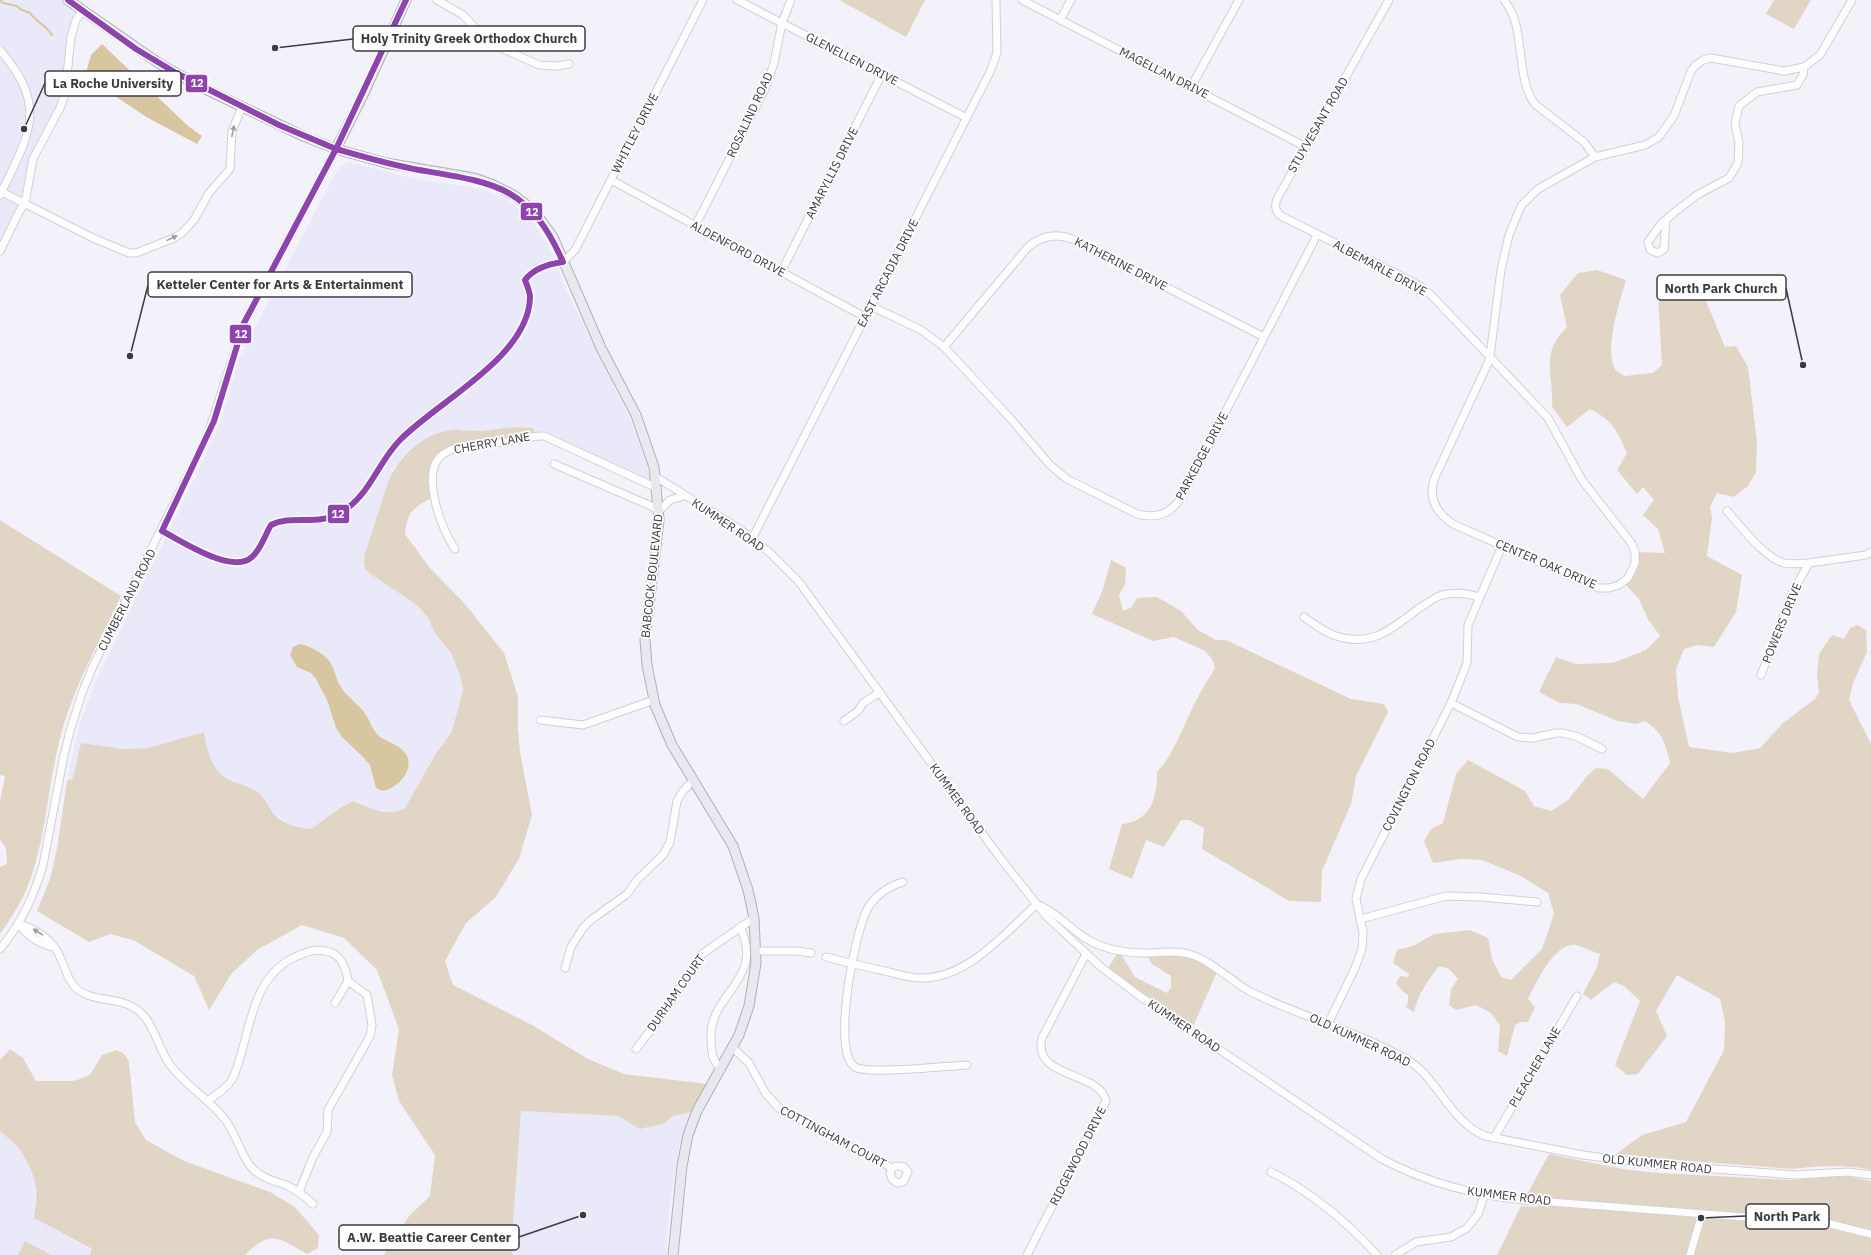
<svg xmlns="http://www.w3.org/2000/svg" width="1871" height="1255" font-family="'IBM Plex Sans',sans-serif">
<style>
.built{fill:#eae9fa}
.green{fill:#e1d6c6}
.water{fill:#d8c6a0}
.lines{fill:none;stroke-linecap:round;stroke-linejoin:round}
.stream{stroke:#d8c6a0;stroke-width:2}
.minor-casing{stroke:#d1d0d6;stroke-width:9}
.major-casing{stroke:#b0afbc;stroke-width:11}
.minor{stroke:#fdfdfe;stroke-width:7}
.major{stroke:#e9e8ef;stroke-width:9}
.bus-1-casing{stroke:#fefefe;stroke-width:9}
.bus-1{stroke:#8e44ad;stroke-width:6}
.oneway{fill:#9c9ca0}
.labels{text-anchor:middle;stroke-width:3.5;stroke-linejoin:round;paint-order:stroke}
.street-label{font-size:12px;fill:#3b3b41;stroke:#fefefe}
.leader{fill:none;stroke:#3b3b41;stroke-width:1.5}
.callout-dot{fill:#3b3b41;stroke:#fefefe;stroke-width:1.5}
.callout{fill:#fefefe;stroke:#3b3b41;stroke-width:1.5}
.callout-label{font-size:13px;text-anchor:middle;font-weight:bold;fill:#3b3b41}
.line-badge{stroke:#fefefe;stroke-width:1.5}
.badge-label{font-size:11px;text-anchor:middle;font-weight:bold;fill:#fff}
</style>
<rect width="100%" height="100%" fill="#f3f2fa"/>
<g class="built">
<polygon points="0,0 68,0 83,10 76,20 65,94 33,159 25,203 0,251"/>
<polygon points="349,162 411,178 482,189 501,197 520,209 532,221 549,246 568,293 635,429 647,465 650,481 646,481 535,434 532,428 516,427 472,431 451,430 426,439 407,451 393,469 365,553 372,575 417,605 428,618 434,632 451,653 460,675 463,692 452,731 435,755 405,808 397,812 388,813 375,811 353,801 340,808 311,829 286,823 275,815 261,795 249,788 231,781 218,770 208,755 204,732 148,748 124,749 105,747 73,778 67,781 79,725 94,685 211,444 220,422 240,356 338,168"/>
<polygon points="521,1111 618,1116 640,1129 663,1124 673,1116 691,1112 680,1144 670,1201 666,1255 512,1255 513,1224"/>
<polygon points="0,1132 7,1135 26,1159 36,1184 34,1218 92,1250 90,1255 51,1255 25,1241 18,1255 0,1255"/>
</g>
<g class="green">
<polygon points="841,0 925,0 906,37 841,1"/>
<polygon points="1774,0 1811,0 1794,29 1766,14"/>
<path d="M1597,270L1626,280C1620,301 1604,349 1615,369C1617,372 1621,374 1625,376L1653,373L1662,365L1658,296L1685,301L1693,293L1704,296L1725,347L1736,346L1748,367L1757,442L1756,472L1748,486L1734,497L1717,493L1710,507L1712,517L1707,556L1742,575L1736,612L1714,647L1697,645L1684,649L1676,669L1678,697L1689,747L1733,753L1760,748L1783,723L1815,699L1819,693L1817,675L1819,654L1832,635L1844,639L1850,628L1857,625L1866,630L1867,652L1853,683L1849,700L1871,744V1170C1846,1164 1819,1166 1793,1169L1638,1157L1616,1154L1642,1135L1686,1122L1724,1050L1725,1021L1720,999L1677,975L1656,1011L1667,1036L1638,1074L1627,1075L1615,1065L1640,1001L1624,986L1614,982L1591,1000L1583,994L1597,967L1600,954C1592,952 1584,947 1576,945C1554,942 1536,984 1528,999L1535,1007L1528,1022H1521L1515,1025L1507,1056L1498,1051L1500,1026L1491,1013L1476,1005L1456,1010L1449,1005L1451,989L1458,979C1452,972 1448,965 1438,967C1427,982 1418,994 1414,1012L1406,1007L1408,1002V995L1403,992L1396,983L1400,976L1408,977L1409,974L1393,963L1397,950L1413,946L1434,934L1470,930L1488,938L1492,959L1501,977L1511,980L1542,949L1554,914L1548,893L1521,876L1482,860L1461,859L1433,863L1424,841L1431,829L1443,823L1456,774L1468,760L1525,791L1534,806L1551,811L1568,800L1588,775L1596,768L1608,769L1643,799L1670,763C1665,743 1663,733 1645,721L1636,724L1618,721L1576,704L1560,703L1539,692L1556,657L1576,664L1613,663L1646,650L1660,636L1648,619L1639,599L1623,582L1628,578L1635,552L1665,553L1658,529L1643,515L1654,500L1643,487L1637,494L1617,470L1627,453C1616,429 1613,421 1590,409L1567,427L1552,407C1554,373 1539,355 1567,327L1560,295L1578,273Z"/>
<path d="M516,427L533,428L535,434L457,446L437,457L433,497C412,509 408,510 405,534L430,568L465,604L504,653L518,697V729L520,752L532,815L519,859L495,898L466,923L445,961L453,985L532,1025L588,1059L624,1074L707,1084L691,1112L673,1116L663,1124L640,1129L618,1116L521,1111L513,1224L512,1255H384L409,1216L430,1196L435,1155L399,1101L392,1075L399,1029L377,970L344,938L302,925L257,950L232,973L209,1010L194,976L133,940L110,934L89,942L37,911L50,879L57,849L67,781L73,778L81,743L124,749L148,748L204,732C207,752 212,773 234,782C243,785 254,788 261,795C266,800 269,807 273,813C282,825 298,827 311,829L340,808L353,801C371,808 386,818 405,808L435,755L452,731L463,691L460,675L451,653L434,632L428,618L417,605L372,575L365,569L364,562L365,553L389,480C400,455 423,434 451,430C458,429 466,431 473,431C487,431 502,428 516,427Z"/>
<path d="M0,520L121,596C99,642 73,688 60,738C47,789 46,846 24,895C17,909 9,921 0,934V867L7,864L6,848L0,840V801L5,776L0,775Z"/>
<path d="M1111,560L1126,568L1125,584L1119,595L1123,611L1132,607L1137,598L1157,597L1181,611L1198,630L1216,640H1226L1351,699L1384,704L1388,712L1356,776L1351,804L1322,871L1321,902L1289,901L1202,849L1204,828L1189,820H1181L1164,847L1146,840L1132,879L1109,869L1122,824C1151,821 1157,798 1157,772C1174,754 1181,731 1192,709C1198,695 1207,682 1215,668L1212,659L1205,651L1174,637L1153,641L1092,614L1103,589Z"/>
<polygon points="1119,951 1135,977 1167,993 1171,987 1171,976 1152,964 1145,953 1181,953 1218,970 1191,1031 1106,971"/>
<path d="M10,1049L23,1058L36,1081H73L80,1079L90,1075L102,1055L117,1050L124,1054L129,1062L135,1122L146,1140L184,1161L270,1192L295,1207L319,1235L318,1248L307,1254C278,1238 271,1229 245,1255H90L92,1249L34,1218C35,1207 38,1193 35,1183C31,1164 17,1141 0,1132V1060Z"/>
<polygon points="1549,1154 1628,1170 1660,1173 1790,1180 1845,1176 1871,1181 1871,1255 1497,1255 1521,1206 1538,1207 1543,1198 1526,1196"/>
<polygon points="25,1241 51,1255 18,1255"/>
</g>
<g class="water">
<polygon points="102,44 188,126 202,136 197,144 148,118 85,76 91,55"/>
<path d="M300,644C310,646 325,654 330,662C336,671 336,682 343,690C349,698 358,704 364,712C369,718 371,727 376,733C382,742 401,743 407,756C414,772 396,789 382,791L376,788L370,765L362,756L342,737L336,728L327,700L316,679L311,673L297,667L290,655L293,647Z"/>
</g>
<g class="lines">
<path class="stream" d="M0,0L3,3L17,6L20,9L30,13C36,22 46,25 52,35"/>
<g class="minor-casing">
<g id="minor">
<polyline points="437,0 463,15 484,37 501,48 539,65 557,66 569,64"/>
<polyline points="737,0 967,118"/>
<polyline points="1022,0 1306,147"/>
<path d="M1389,0L1278,197C1274,204 1275,211 1281,216L1401,276L1420,286L1433,297L1548,418L1582,480L1632,544L1635,552V563L1628,578L1619,585L1609,588H1598L1453,524C1435,512 1427,496 1436,475L1488,363L1490,356L1501,270L1509,235L1521,206L1538,189L1595,157L1645,145L1659,137L1674,116L1691,71L1696,65L1703,60L1711,58L1784,71L1804,67L1820,55L1852,0"/>
<path d="M1504,0C1510,8 1514,16 1516,25C1522,47 1520,88 1536,105L1584,142L1595,157"/>
<polyline points="1060,20 1071,0"/>
<path d="M0,50C49,107 29,135 0,195"/>
<polyline points="1191,87 1239,0"/>
<polyline points="611,180 865,317"/>
<polyline points="0,191 93,238 129,253 136,253 174,238 182,233 194,220 209,193 230,169 232,131 242,107"/>
<polyline points="1666,220 1664,249 1658,253 1650,250 1648,242 1661,224 1676,211 1697,195 1729,178 1738,163 1739,143 1735,124 1739,106 1757,92 1797,85 1803,75 1804,67"/>
<polyline points="695,226 765,89 774,63 782,23 791,0"/>
<polyline points="0,251 19,212 25,203 33,159 60,108 65,94 71,37 76,20 83,10"/>
<polyline points="563,262 575,250 703,0"/>
<polyline points="781,272 882,74"/>
<path d="M871,306L921,330L944,347L1010,418L1050,465L1067,479L1137,514C1156,519 1172,514 1182,496L1317,235"/>
<path d="M944,347L1028,247C1041,236 1056,233 1072,239L1264,337"/>
<polyline points="554,464 651,506 659,511 670,500 684,496"/>
<path d="M656,477L741,530L770,553L799,582L1001,859L1046,916L1101,967L1141,997L1382,1159C1427,1183 1473,1195 1524,1200L1795,1221L1830,1224L1871,1234"/>
<path d="M1727,511C1741,526 1764,558 1784,563C1792,565 1801,563 1809,563"/>
<polyline points="752,539 990,72 997,53 996,0"/>
<path d="M455,549C441,529 418,468 445,453C462,443 486,444 505,442C518,441 531,435 544,436L657,488"/>
<path d="M1304,617C1314,624 1324,632 1336,636C1374,648 1393,627 1421,607C1428,603 1435,597 1442,595C1455,592 1467,593 1479,597"/>
<polyline points="1761,675 1792,593 1809,563 1866,555 1871,552"/>
<polyline points="1451,703 1518,737 1533,738 1556,733 1563,733 1578,737 1602,749"/>
<polyline points="540,720 583,725 654,700"/>
<polyline points="844,721 858,711 863,703 880,692"/>
<path d="M903,882C889,886 878,893 869,906C855,928 831,1052 855,1067C869,1075 946,1066 967,1065"/>
<polyline points="1361,919 1446,896 1481,897 1537,902"/>
<path d="M18,924C36,928 54,941 61,959C65,968 67,978 74,986C93,1006 121,993 142,1014C156,1028 159,1051 171,1066C188,1088 211,1100 227,1122C236,1135 243,1160 253,1169C262,1178 274,1181 286,1185C296,1190 305,1196 313,1204"/>
<path d="M18,924C27,935 39,944 53,947"/>
<path d="M0,949C21,924 34,896 43,865L64,755L70,731L82,693L93,666L207,437L244,323L336,149"/>
<polyline points="756,951 797,951 811,953"/>
<path d="M826,957C846,962 865,967 885,971C897,974 909,978 921,978C967,979 1005,933 1037,904C1059,913 1073,933 1094,943C1109,950 1127,953 1144,953C1159,953 1174,950 1189,954C1213,961 1231,982 1253,993C1303,1017 1358,1032 1406,1059C1438,1077 1448,1120 1485,1136L1583,1155L1658,1165L1796,1175L1848,1172L1871,1175"/>
<polyline points="565,968 571,947 583,928 591,920 627,894 637,880 663,855 670,842 677,801 683,791 693,780"/>
<polyline points="1328,1024 1355,968 1362,949 1363,932 1356,899 1361,879 1451,703 1467,663 1468,625 1502,546"/>
<polyline points="733,1048 749,1063 766,1094 780,1109 892,1168 896,1166 904,1167 908,1172 903,1182 897,1183 892,1179 890,1173 892,1168"/>
<polyline points="636,1049 662,1015 702,954 754,918"/>
<path d="M721,1070C711,1056 712,1056 711,1039C708,994 766,980 740,927"/>
<path d="M208,1101C215,1095 229,1087 233,1078C251,1037 248,979 295,957C310,951 314,948 330,952C342,956 347,971 348,981L335,1003"/>
<polyline points="1494,1138 1577,996"/>
<path d="M1271,1172C1313,1193 1346,1221 1377,1255"/>
<polyline points="299,1192 313,1157 327,1132 328,1110 370,1036 372,1025 367,995 348,981"/>
<path d="M1027,1255L1106,1101C1100,1071 1032,1079 1042,1038L1086,954"/>
<polyline points="1395,1255 1416,1242 1451,1237 1467,1228 1478,1214 1484,1196"/>
<polyline points="1690,1255 1702,1214"/>
</g>
</g>
<g class="major-casing">
<g id="major">
<polyline points="68,0 160,64 201,87 303,136 336,149 386,163 474,178 494,185 515,196 524,203 540,219 553,237 601,348 636,415 654,467 659,520 645,640 647,665 655,705 672,745 733,846 748,890 754,918 756,963 749,1006 739,1035 697,1111 688,1135 682,1166 673,1255"/>
<polyline points="336,149 364,93 406,0"/>
</g>
</g>
<use href="#minor" class="minor"/>
<use href="#major" class="major"/>
<g class="bus-1-casing">
<g id="bus-1">
<polyline points="68,0 136,49 176,73 279,125 336,149"/>
<path d="M336,149C364,157 391,165 419,170C495,183 529,185 563,262C548,264 534,268 525,280C527,285 530,292 530,297C529,357 438,401 400,440C378,462 370,495 342,512C318,527 292,514 271,525C265,535 261,549 252,557C232,575 182,541 162,531L214,421L244,323Z"/>
<polyline points="336,149 406,0"/>
</g>
</g>
<use href="#bus-1" class="bus-1"/>
</g>
<defs><path id="oneway-solid" d="M-6-.8H1V-3.2L6.5 0L1 3.2V.8H-6Z"/></defs>
<g class="oneway">
<use href="#oneway-solid" transform="translate(233 131) rotate(-78)"/>
<use href="#oneway-solid" transform="translate(172 238) rotate(-26)"/>
<use href="#oneway-solid" transform="translate(38 932) rotate(-148)"/>
</g>
<g class="labels">
<g class="street-label">
<text transform="translate(852 59) rotate(27)" y="4">GLENELLEN DRIVE</text>
<text transform="translate(1164 73) rotate(27)" y="4">MAGELLAN DRIVE</text>
<text transform="translate(750 115) rotate(-65)" y="4">ROSALIND ROAD</text>
<text transform="translate(1318 125) rotate(-60)" y="4">STUYVESANT ROAD</text>
<text transform="translate(635 133) rotate(-63)" y="4">WHITLEY DRIVE</text>
<text transform="translate(832 173) rotate(-63)" y="4">AMARYLLIS DRIVE</text>
<text transform="translate(738 249) rotate(28)" y="4">ALDENFORD DRIVE</text>
<text transform="translate(1121 264) rotate(27)" y="4">KATHERINE DRIVE</text>
<text transform="translate(1380 268) rotate(28)" y="4">ALBEMARLE DRIVE</text>
<text transform="translate(888 273) rotate(-63)" y="4">EAST ARCADIA DRIVE</text>
<text transform="translate(492 443) rotate(-10)" y="4">CHERRY LANE</text>
<text transform="translate(1202 456) rotate(-62)" y="4">PARKEDGE DRIVE</text>
<text transform="translate(728 525) rotate(34)" y="4">KUMMER ROAD</text>
<text transform="translate(1546 564) rotate(23)" y="4">CENTER OAK DRIVE</text>
<text transform="translate(652 576) rotate(-84)" y="4">BABCOCK BOULEVARD</text>
<text transform="translate(127 600) rotate(-63)" y="4">CUMBERLAND ROAD</text>
<text transform="translate(1782 623) rotate(-68)" y="4">POWERS DRIVE</text>
<text transform="translate(1409 785) rotate(-63)" y="4">COVINGTON ROAD</text>
<text transform="translate(957 799) rotate(54)" y="4">KUMMER ROAD</text>
<text transform="translate(676 993) rotate(-55)" y="4">DURHAM COURT</text>
<text transform="translate(1184 1026) rotate(34)" y="4">KUMMER ROAD</text>
<text transform="translate(1360 1040) rotate(25)" y="4">OLD KUMMER ROAD</text>
<text transform="translate(1535 1067) rotate(-60)" y="4">PLEACHER LANE</text>
<text transform="translate(833 1137) rotate(28)" y="4">COTTINGHAM COURT</text>
<text transform="translate(1078 1156) rotate(-63)" y="4">RIDGEWOOD DRIVE</text>
<text transform="translate(1657 1164) rotate(6)" y="4">OLD KUMMER ROAD</text>
<text transform="translate(1509 1196) rotate(7)" y="4">KUMMER ROAD</text>
</g>
</g>
<path class="leader" d="M275 48L353 39M24 129L45 83M130 356L148 285M1803 365L1786 288M1701 1218L1746 1216M583 1215L519 1237"/>
<g class="callout-dot">
<circle cx="275" cy="48" r="4"/>
<circle cx="24" cy="129" r="4"/>
<circle cx="130" cy="356" r="4"/>
<circle cx="1803" cy="365" r="4"/>
<circle cx="1701" cy="1218" r="4"/>
<circle cx="583" cy="1215" r="4"/>
</g>
<g class="callout">
<rect x="353" y="26" width="232" height="25" rx="4"/>
<rect x="45" y="71" width="136" height="25" rx="4"/>
<rect x="148" y="272" width="264" height="25" rx="4"/>
<rect x="1657" y="275" width="129" height="25" rx="4"/>
<rect x="1746" y="1204" width="83" height="25" rx="4"/>
<rect x="339" y="1225" width="180" height="25" rx="4"/>
</g>
<g class="callout-label">
<text x="469" y="43">Holy Trinity Greek Orthodox Church</text>
<text x="113" y="88">La Roche University</text>
<text x="280" y="289">Ketteler Center for Arts &amp; Entertainment</text>
<text x="1721" y="293">North Park Church</text>
<text x="1787" y="1221">North Park</text>
<text x="429" y="1242">A.W. Beattie Career Center</text>
</g>
<g class="line-badge">
<rect x="185" y="74" width="23" height="19" rx="4" fill="#8e44ad"/>
<rect x="520" y="202" width="23" height="19" rx="4" fill="#8e44ad"/>
<rect x="229" y="324" width="23" height="20" rx="4" fill="#8e44ad"/>
<rect x="327" y="504" width="23" height="20" rx="4" fill="#8e44ad"/>
</g>
<g class="badge-label">
<text x="197" y="87">12</text>
<text x="532" y="216">12</text>
<text x="241" y="338">12</text>
<text x="338" y="518">12</text>
</g>
</svg>
